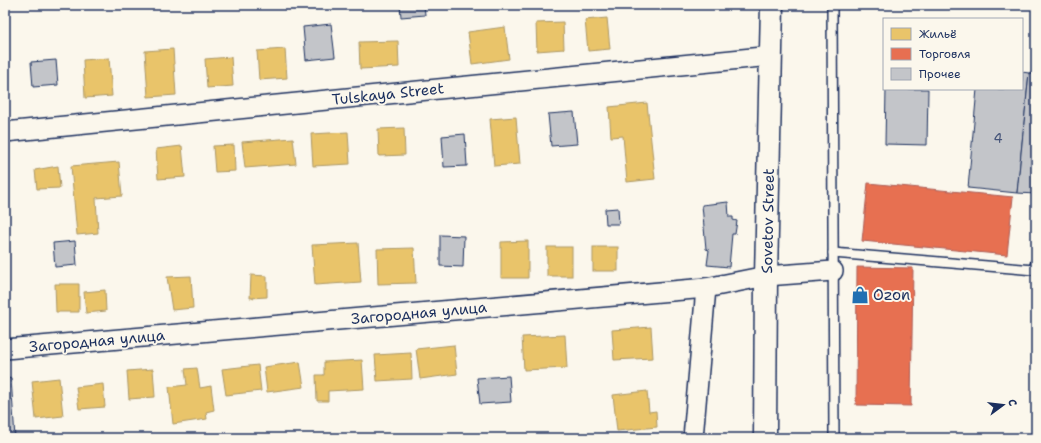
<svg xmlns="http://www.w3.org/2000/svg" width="1041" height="443" font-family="'Shantell Sans',sans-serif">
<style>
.homes{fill:#e9c46a;stroke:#ab9766}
.shops{fill:#e76f51;stroke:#aa5c55}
.building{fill:#c3c5c9;stroke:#1b2f5e}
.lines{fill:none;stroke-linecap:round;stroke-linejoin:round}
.service-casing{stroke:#1b2f5e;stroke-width:12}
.minor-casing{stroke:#1b2f5e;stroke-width:22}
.secondary-casing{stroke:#1b2f5e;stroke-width:25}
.service{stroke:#fbf7ec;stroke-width:9}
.minor{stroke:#fbf7ec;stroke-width:19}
.secondary{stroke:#fbf7ec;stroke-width:22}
.labels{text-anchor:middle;stroke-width:4;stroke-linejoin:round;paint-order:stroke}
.number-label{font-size:13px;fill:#455479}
.street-label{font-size:15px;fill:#1b2f5e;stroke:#fbf7ec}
.poi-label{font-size:15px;fill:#1b2f5e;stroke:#fbf7ec;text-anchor:start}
</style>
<rect width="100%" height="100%" fill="#fbf7ec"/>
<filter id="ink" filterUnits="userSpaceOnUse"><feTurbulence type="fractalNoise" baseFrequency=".025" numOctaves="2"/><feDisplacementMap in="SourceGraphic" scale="8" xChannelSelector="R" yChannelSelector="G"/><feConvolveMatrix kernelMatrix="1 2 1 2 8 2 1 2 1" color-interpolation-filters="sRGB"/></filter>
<g filter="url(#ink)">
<g class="homes">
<polygon points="607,18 610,49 588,51 585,20"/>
<polygon points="563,22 564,49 537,51 536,23"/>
<polygon points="505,27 509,59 472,64 468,32"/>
<polygon points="398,41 399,67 360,69 359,42"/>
<polygon points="173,49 176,95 148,97 145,51"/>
<polygon points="285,49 287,78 259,80 257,51"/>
<polygon points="231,57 233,86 207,88 205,59"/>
<polygon points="109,58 112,96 85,98 83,60"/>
<polygon points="647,103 655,179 627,182 623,136 611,137 609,107"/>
<polygon points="516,117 520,164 494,166 490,119"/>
<polygon points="404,128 405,155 379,156 378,129"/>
<polygon points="348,132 350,164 313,166 311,134"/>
<polygon points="293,138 296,164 245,168 242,142"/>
<polygon points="234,145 235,171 215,172 213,146"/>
<polygon points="182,146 185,177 158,179 156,149"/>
<polygon points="119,162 122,196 96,198 98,233 77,235 71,166"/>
<polygon points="58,166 60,188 37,189 35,170"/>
<polygon points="528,241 528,278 501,278 501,242"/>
<polygon points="358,243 361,282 315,285 312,245"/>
<rect x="547" y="247" width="25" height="29"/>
<rect x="593" y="247" width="25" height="24"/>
<polygon points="414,248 416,283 378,284 377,249"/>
<polygon points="251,275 267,276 267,297 250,298"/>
<polygon points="191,276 193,308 172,310 167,277"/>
<polygon points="55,284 79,284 79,312 56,312"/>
<polygon points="105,290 106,311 86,313 84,292"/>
<polygon points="651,327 653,358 614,360 612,330"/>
<polygon points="565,335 567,368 524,370 522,337"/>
<polygon points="454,345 457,374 420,379 416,349"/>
<polygon points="411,353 412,379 377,381 375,355"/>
<polygon points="362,360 364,389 328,391 328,401 317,401 316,375 324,375 324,362"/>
<polygon points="300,362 304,387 267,392 264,367"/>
<polygon points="258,365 261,391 226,395 222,369"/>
<polygon points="197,368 200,388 211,386 214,410 206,412 207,419 173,424 169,387 187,385 185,369"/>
<polygon points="153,369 155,397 129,399 127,371"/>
<polygon points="59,378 63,416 36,419 32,381"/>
<polygon points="103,384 105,407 79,409 76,387"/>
<polygon points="647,391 649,412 656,411 657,427 617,431 613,395"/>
</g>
<g class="shops">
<polygon points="868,183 1013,197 1007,255 862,241"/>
<polygon points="857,267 913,268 911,406 856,405"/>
</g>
<g class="building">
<polygon points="400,5 424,5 425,15 401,17"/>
<polygon points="331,24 335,57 306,60 303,27"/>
<polygon points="56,60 58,85 33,87 31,62"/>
<polygon points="1022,72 1029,73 1017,193 968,188 977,89 1022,89"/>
<polygon points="1029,73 1036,74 1036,194 1017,193"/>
<polygon points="886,89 928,89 927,145 885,144"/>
<polygon points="574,112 577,144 551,146 548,114"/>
<polygon points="465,134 467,166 444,167 442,136"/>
<polygon points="728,202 729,217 733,217 733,220 737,221 735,234 732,234 729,267 707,265 709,250 706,249 702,205"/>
<polygon points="618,208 619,224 606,224 605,209"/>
<polygon points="440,235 464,236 463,267 440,266"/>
<polygon points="75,241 77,265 55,267 53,243"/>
<polygon points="509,376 511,402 480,404 477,378"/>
<polygon points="11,378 15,438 5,438 5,379"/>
</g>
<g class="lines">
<g class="service-casing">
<g id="service">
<polyline points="832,5 834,438"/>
<polyline points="833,253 1034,270 1036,262"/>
</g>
</g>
<g class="minor-casing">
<g id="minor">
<polyline points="5,132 771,56"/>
<polyline points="5,349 706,288 766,276 833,271"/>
<polyline points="693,438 706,288"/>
</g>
</g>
<g class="secondary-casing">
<polyline id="secondary" points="765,438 766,276 772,5"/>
</g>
<use href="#service" class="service"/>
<use href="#minor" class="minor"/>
<use href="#secondary" class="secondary"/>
</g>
</g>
<defs>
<g id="shop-bare" transform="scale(1.38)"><path d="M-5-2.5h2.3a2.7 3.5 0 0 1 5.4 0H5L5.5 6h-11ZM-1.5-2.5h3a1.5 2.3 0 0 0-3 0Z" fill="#1f6fb2" stroke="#fbf7ec" stroke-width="2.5" paint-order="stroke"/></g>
</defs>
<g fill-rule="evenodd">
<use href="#shop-bare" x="860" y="295"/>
</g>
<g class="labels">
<g class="number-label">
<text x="998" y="143">4</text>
</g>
<g class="street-label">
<text transform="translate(388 94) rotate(-6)" y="5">Tulskaya Street</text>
<text transform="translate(768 221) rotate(-89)" y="5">Sovetov Street</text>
<text transform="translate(419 313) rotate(-5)" y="5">Загородная улица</text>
<text transform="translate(97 341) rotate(-5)" y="5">Загородная улица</text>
</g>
<g class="poi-label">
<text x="873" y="300">Ozon</text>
</g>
</g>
<rect width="1041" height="443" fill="none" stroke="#fbf7ec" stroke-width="20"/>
<rect x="10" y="10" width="1021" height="423" fill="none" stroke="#1b2f5e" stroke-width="1.5" filter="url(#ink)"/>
<rect x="883" y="18" width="140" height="72" fill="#fbf7ec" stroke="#a1a7b3"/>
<rect x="891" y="28" width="20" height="12" fill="#e9c46a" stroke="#a1a7b3"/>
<text x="919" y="38" font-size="12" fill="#1b2f5e">Жильё</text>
<rect x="891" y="48" width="20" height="12" fill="#e76f51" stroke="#a1a7b3"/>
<text x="919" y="58" font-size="12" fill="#1b2f5e">Торговля</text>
<rect x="891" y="68" width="20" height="12" fill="#c3c5c9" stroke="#a1a7b3"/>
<text x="919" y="78" font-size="12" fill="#1b2f5e">Прочее</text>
<g transform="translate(1003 405) rotate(75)" stroke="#fbf7ec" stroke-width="3" paint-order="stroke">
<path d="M0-3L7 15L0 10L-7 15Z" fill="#1b2f5e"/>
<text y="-6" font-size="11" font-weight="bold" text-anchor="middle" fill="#1b2f5e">С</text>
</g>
</svg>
